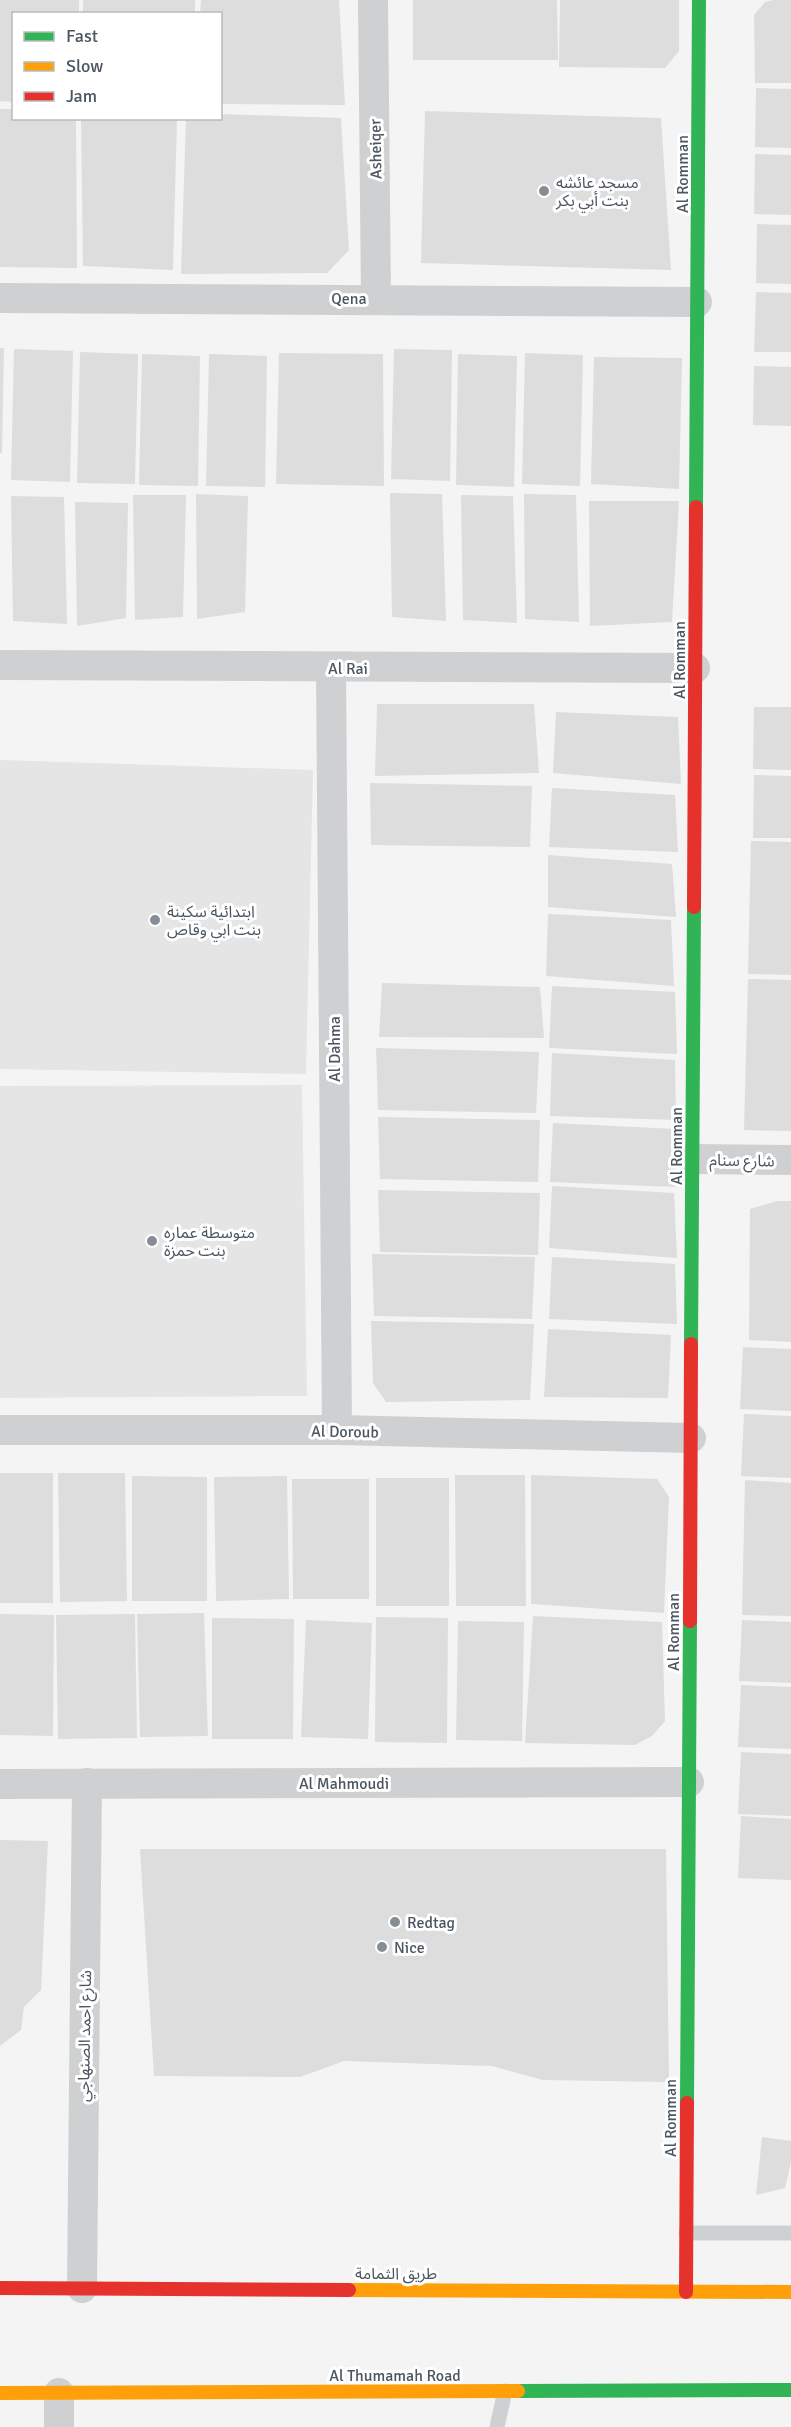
<svg xmlns="http://www.w3.org/2000/svg" width="791" height="2427" font-family="Signika,'Noto Sans Arabic',sans-serif">
<style>
.education{fill:#e6e5e6}
.building{fill:#ddddde}
.lines{fill:none;stroke-linecap:round;stroke-linejoin:round}
.lane{stroke:#ced0d2;stroke-width:15}
.street{stroke:#ced0d2;stroke-width:30}
.fast{stroke:#30b455;stroke-width:14}
.slow{stroke:#ff9f0a;stroke-width:14}
.jam{stroke:#e5322d;stroke-width:14}
.poi-dot{fill:#868d94;stroke:#fff;stroke-width:2}
.labels{text-anchor:middle;stroke-width:6;stroke-linejoin:round;paint-order:stroke}
.street-label{font-size:16px;fill:#4a5661;stroke:#fff}
.poi-label{font-size:16px;fill:#4a5661;stroke:#fff;text-anchor:start}
</style>
<rect width="100%" height="100%" fill="#f4f4f4"/>
<g class="education">
<polygon points="0,760 313,770 306,1074 0,1069"/>
<polygon points="302,1085 307,1396 0,1398 0,1086"/>
</g>
<g class="building">
<polygon points="0,0 79,0 79,14 14,14 14,102 0,101"/>
<rect x="83" y="0" width="112" height="14"/>
<polygon points="201,0 339,0 345,105 220,104 220,14 200,14"/>
<polygon points="413,0 557,0 558,60 413,60"/>
<polygon points="560,0 679,0 679,51 665,68 559,67"/>
<polygon points="773,0 791,0 791,83 755,83 754,15 765,2"/>
<polygon points="756,88 791,89 791,148 755,147"/>
<polygon points="0,109 14,109 14,118 76,118 77,268 0,267"/>
<polygon points="425,111 661,118 671,270 421,263"/>
<polygon points="220,114 341,118 349,250 327,273 181,274 186,118 220,118"/>
<polygon points="177,118 173,270 83,266 81,119"/>
<polygon points="755,154 791,155 791,215 754,214"/>
<polygon points="757,224 791,225 791,284 756,283"/>
<polygon points="756,292 791,293 791,352 754,352"/>
<polygon points="0,348 4,348 2,453 0,453"/>
<polygon points="14,349 73,351 70,482 11,480"/>
<polygon points="394,349 452,350 450,481 391,479"/>
<polygon points="80,352 138,354 135,484 77,483"/>
<polygon points="279,353 383,354 384,486 276,484"/>
<polygon points="525,353 583,355 580,486 522,484"/>
<polygon points="142,354 200,356 198,486 139,485"/>
<polygon points="209,354 267,356 265,487 206,486"/>
<polygon points="458,354 517,356 514,487 456,485"/>
<polygon points="594,357 682,358 679,489 591,484"/>
<polygon points="754,366 791,367 791,426 753,425"/>
<polygon points="390,493 442,494 446,621 392,617"/>
<polygon points="196,494 248,496 245,612 197,619"/>
<polygon points="524,494 576,495 579,622 525,619"/>
<polygon points="133,495 186,495 183,617 135,620"/>
<polygon points="461,495 513,496 517,623 463,620"/>
<polygon points="11,496 64,497 67,624 13,621"/>
<polygon points="589,501 679,501 672,622 590,626"/>
<polygon points="75,502 128,503 126,618 77,626"/>
<polygon points="377,704 534,704 539,773 375,776"/>
<polygon points="754,707 791,707 791,770 753,769"/>
<polygon points="556,712 678,717 681,784 553,773"/>
<polygon points="754,775 791,776 791,838 753,838"/>
<polygon points="370,783 532,786 530,847 371,845"/>
<polygon points="552,788 675,795 678,852 549,847"/>
<polygon points="751,841 791,842 791,975 748,974"/>
<polygon points="548,855 672,864 676,917 548,907"/>
<polygon points="548,914 671,920 674,986 546,976"/>
<polygon points="748,979 791,980 791,1131 744,1130"/>
<polygon points="382,983 540,987 544,1038 379,1037"/>
<polygon points="552,986 675,992 677,1054 549,1048"/>
<polygon points="376,1048 539,1052 536,1113 378,1110"/>
<polygon points="552,1053 675,1060 676,1120 550,1116"/>
<polygon points="378,1117 540,1120 538,1182 380,1179"/>
<polygon points="553,1123 675,1129 676,1187 550,1182"/>
<polygon points="552,1186 674,1193 677,1258 549,1248"/>
<polygon points="378,1190 540,1193 538,1255 380,1252"/>
<polygon points="777,1201 791,1201 791,1342 749,1340 750,1209"/>
<polygon points="372,1254 535,1257 532,1319 374,1316"/>
<polygon points="552,1257 675,1264 677,1324 549,1319"/>
<polygon points="371,1321 534,1324 530,1400 386,1402 373,1383"/>
<polygon points="548,1329 671,1335 668,1398 544,1397"/>
<polygon points="743,1347 791,1349 791,1411 740,1409"/>
<polygon points="744,1414 791,1416 791,1478 741,1476"/>
<rect x="0" y="1473" width="53" height="130"/>
<polygon points="58,1473 125,1473 127,1601 60,1602"/>
<polygon points="455,1475 525,1475 526,1606 456,1606"/>
<polygon points="531,1475 657,1479 669,1497 664,1613 531,1604"/>
<polygon points="132,1476 207,1477 207,1601 132,1601"/>
<polygon points="287,1476 289,1599 216,1601 214,1477"/>
<rect x="376" y="1478" width="73" height="128"/>
<polygon points="292,1479 369,1479 369,1599 293,1599"/>
<polygon points="745,1480 791,1483 791,1616 742,1615"/>
<polygon points="204,1613 208,1736 140,1737 137,1614"/>
<polygon points="0,1614 54,1615 53,1736 0,1735"/>
<polygon points="135,1614 137,1738 58,1739 56,1615"/>
<polygon points="533,1616 662,1622 665,1721 652,1736 635,1745 525,1743"/>
<polygon points="376,1617 448,1618 447,1743 375,1742"/>
<polygon points="212,1618 294,1619 293,1739 212,1739"/>
<polygon points="306,1620 372,1623 368,1739 301,1737"/>
<polygon points="742,1620 791,1622 791,1683 739,1681"/>
<polygon points="458,1621 524,1622 522,1741 456,1740"/>
<polygon points="741,1685 791,1687 791,1749 738,1747"/>
<polygon points="741,1752 791,1754 791,1816 738,1814"/>
<polygon points="741,1816 791,1819 791,1880 738,1878"/>
<polygon points="0,1840 48,1841 41,1990 24,2007 21,2030 0,2046"/>
<polygon points="140,1849 666,1849 669,2082 543,2080 492,2066 344,2061 300,2077 154,2076"/>
<polygon points="762,2137 791,2141 791,2162 785,2188 756,2195"/>
</g>
<g class="lines">
<g class="lane">
<polyline points="686,2233 791,2233"/>
<polyline points="497,2427 505,2391"/>
</g>
<g class="street">
<polyline points="373,0 376,298"/>
<polyline points="0,298 697,302"/>
<polyline points="0,665 695,668"/>
<polyline points="331,668 337,1430"/>
<polyline points="692,1159 791,1160"/>
<polyline points="0,1430 337,1430 691,1438"/>
<polyline points="0,1784 689,1782"/>
<polyline points="82,2288 87,1783"/>
<polyline points="59,2427 59,2393"/>
</g>
<g class="fast">
<polyline points="696,507 699,0"/>
<polyline points="691,1344 694,907"/>
<polyline points="687,2103 690,1621"/>
<polyline points="518,2391 791,2390"/>
</g>
<g class="slow">
<polyline points="349,2290 791,2292"/>
<polyline points="0,2393 518,2391"/>
</g>
<g class="jam">
<polyline points="694,907 696,507"/>
<polyline points="690,1621 691,1344"/>
<polyline points="0,2288 349,2290"/>
<polyline points="686,2292 687,2103"/>
</g>
</g>
<g class="poi-dot">
<circle cx="544" cy="191" r="6"/>
<circle cx="155" cy="920" r="6"/>
<circle cx="152" cy="1241" r="6"/>
<circle cx="395" cy="1922" r="6"/>
<circle cx="382" cy="1947" r="6"/>
</g>
<g class="labels">
<g class="street-label">
<text transform="translate(375 149) rotate(-91)" y="6">Asheiqer</text>
<text transform="translate(682 174) rotate(-90)" y="6">Al Romman</text>
<text x="349" y="304">Qena</text>
<text transform="translate(679 660) rotate(-90)" y="6">Al Romman</text>
<text x="348" y="674">Al Rai</text>
<text transform="translate(334 1049) rotate(-90)" y="6">Al Dahma</text>
<text transform="translate(676 1146) rotate(-90)" y="6">Al Romman</text>
<text transform="translate(742 1160) rotate(1)" y="6">شارع سنام</text>
<text transform="translate(345 1431) rotate(1)" y="6">Al Doroub</text>
<text transform="translate(673 1632) rotate(-90)" y="6">Al Romman</text>
<text x="344" y="1789">Al Mahmoudi</text>
<text transform="translate(84 2036) rotate(-89)" y="6">شارع احمد الصنهاجي</text>
<text transform="translate(670 2118) rotate(-90)" y="6">Al Romman</text>
<text x="396" y="2279">طريق الثمامة</text>
<text x="395" y="2381">Al Thumamah Road</text>
</g>
<g class="poi-label">
<text x="556" y="188">مسجد عائشه<tspan x="556" dy="18">بنت أبي بكر</tspan></text>
<text x="167" y="917">ابتدائية سكينة<tspan x="167" dy="18">بنت ابي وقاص</tspan></text>
<text x="164" y="1238">متوسطة عماره<tspan x="164" dy="18">بنت حمزة</tspan></text>
<text x="407" y="1928">Redtag</text>
<text x="394" y="1953">Nice</text>
</g>
</g>
<rect x="12" y="12" width="210" height="108" fill="#ffffff" stroke="#b7bbc0" stroke-width="1.5"/>
<rect x="24" y="32" width="30" height="9" fill="#30b455" stroke="#b7bbc0" stroke-width="1.5"/>
<text x="66" y="42" font-size="18" fill="#4a5661">Fast</text>
<rect x="24" y="62" width="30" height="9" fill="#ff9f0a" stroke="#b7bbc0" stroke-width="1.5"/>
<text x="66" y="72" font-size="18" fill="#4a5661">Slow</text>
<rect x="24" y="92" width="30" height="9" fill="#e5322d" stroke="#b7bbc0" stroke-width="1.5"/>
<text x="66" y="102" font-size="18" fill="#4a5661">Jam</text>
</svg>
